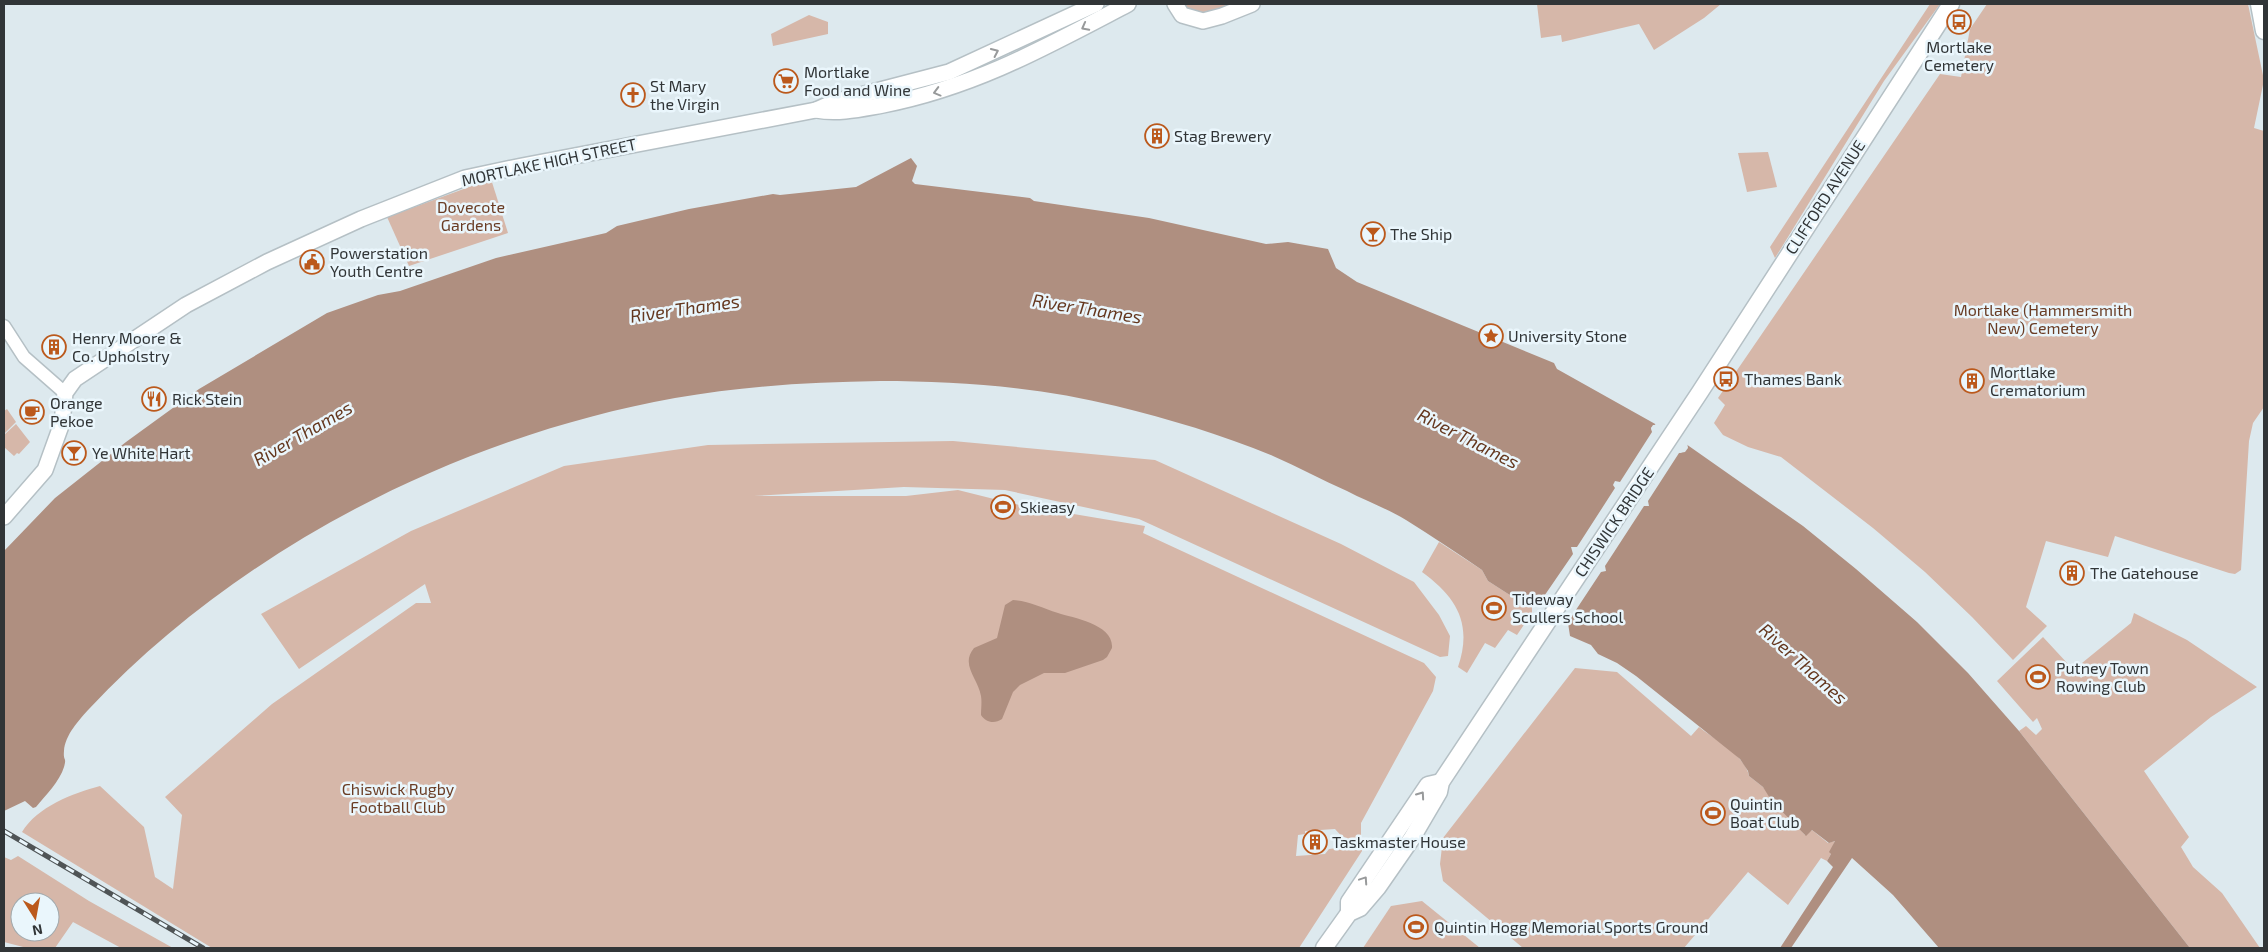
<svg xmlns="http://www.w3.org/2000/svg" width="2268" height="952" font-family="'Exo 2',sans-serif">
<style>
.green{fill:#d6b7a9;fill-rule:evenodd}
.water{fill:#af8f80}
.pier{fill:#dde9ee}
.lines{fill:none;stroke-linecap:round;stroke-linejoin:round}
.tertiary-casing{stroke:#b5c0c5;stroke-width:15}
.primary-casing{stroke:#b5c0c5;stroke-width:18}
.trunk-casing{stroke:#b5c0c5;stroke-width:19}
.tertiary{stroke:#fff;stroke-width:12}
.primary{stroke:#fff;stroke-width:15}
.trunk{stroke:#fff;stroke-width:16}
.rail-casing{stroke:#4f5456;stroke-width:5}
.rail{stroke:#eaf6fc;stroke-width:3;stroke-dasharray:9;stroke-linecap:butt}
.oneway{stroke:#989a9b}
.labels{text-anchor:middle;stroke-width:5;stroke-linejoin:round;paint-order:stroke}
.poi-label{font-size:16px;fill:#313537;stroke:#eaf6fc;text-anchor:start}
.street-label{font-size:16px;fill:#313537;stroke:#eaf6fc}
.park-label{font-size:16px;fill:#6a3c24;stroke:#eaf6fc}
.water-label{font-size:18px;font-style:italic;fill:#64371e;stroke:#eaf6fc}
</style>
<rect width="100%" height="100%" fill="#dde9ee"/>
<g class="green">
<path d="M1179,4H1234C1214,13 1198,17 1179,4Z"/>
<polygon points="1537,4 1721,4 1704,18 1654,50 1639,24 1562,42 1561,35 1541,38"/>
<polygon points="1930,4 1940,4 1884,81 1775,258 1770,247"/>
<polygon points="1987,4 2248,4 2264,80 2254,128 2264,131 2264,407 2253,423 2249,441 2241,570 2235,574 2229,573 2115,536 2108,557 2046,541 2026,607 2047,626 2013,660 1972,617 1925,572 1873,528 1781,457 1748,447 1723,435 1714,423 1725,405 1718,398 1940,74 1961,77 1970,29"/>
<polygon points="809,15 828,22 828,34 773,46 771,34"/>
<polygon points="1768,152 1777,187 1747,192 1738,153"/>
<polygon points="491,179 508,233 409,266 387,217"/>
<polygon points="7,409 16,422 4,434 4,411"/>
<polygon points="16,424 30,442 19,454 17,453 14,456 4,447 4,435"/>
<path d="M953,441L1155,460L1341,544L1414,582L1439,615L1450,636L1448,656L1440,657L1139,519L1005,490L904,487L754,496H906L958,490L1002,501H1015V504L1020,505L1145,526L1143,533L1424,663L1436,677L1433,691L1361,823V842C1349,840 1343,839 1335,829L1305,831V834L1298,835L1296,856L1325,854L1329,849L1362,845V851L1299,948H212L22,832C37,807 73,793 100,786L144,827L155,877L173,889L182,815L165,797L272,704L416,603H431L425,584L299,669L261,614L411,531L564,466L708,445Z"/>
<path d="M1439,542L1482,570L1488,581L1516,599L1529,595L1535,602L1532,606V613L1517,635L1508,630L1495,648L1485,643L1467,673L1458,667C1473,623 1456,597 1422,572Z"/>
<polygon points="2134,613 2187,640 2257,687 2211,717 2144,771 2189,837 2181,847 2193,867 2222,893 2260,948 2190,948 2019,731 2026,726 2036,735 2042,729 2037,718 2033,722 1997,681 2043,637 2081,678 2088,672 2082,663 2131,623"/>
<path d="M1575,668L1617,672L1691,736L1699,727C1715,740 1745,755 1749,776L1763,787L1805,835L1812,830L1828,843L1835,841L1830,852L1831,854L1827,861L1821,858L1788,905L1748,872L1684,948H1523L1443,881L1440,864L1443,838Z"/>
<path d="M18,856L89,901L173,948H121L73,922L55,948H27L4,942V857L11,860ZM20,902H50V932H20Z"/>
<polygon points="1422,901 1480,948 1363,948 1391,906"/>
</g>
<g class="water">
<path d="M911,158L917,166L912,181L915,184L1030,198L1034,201L1149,218L1266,244L1288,242L1328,249L1336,268L1357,282L1554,363L1557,369L1657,425H1653L1651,428L1652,431L1680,453L1685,451L1686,444L1803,526L1856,569L1917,622L1968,673L2019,731L2190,948H1939L1893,895L1852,858L1791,948H1780L1833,867L1827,861L1831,854L1829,852L1835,841L1829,843L1812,830L1806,836L1771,800L1763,787L1749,776L1748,771L1740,759L1636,676L1617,663L1598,654L1591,645L1570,636L1568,623L1539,603L1535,602L1529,595L1516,599L1488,581L1482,570C1457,553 1432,536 1406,520C1388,509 1366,501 1347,491C1322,480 1298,467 1273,456C1223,435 1169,419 1116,406C1039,387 959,381 880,381C811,382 743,386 675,398C458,437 240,548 89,709C79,720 65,735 64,751C63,762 67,756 64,767C60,781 45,796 36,807L33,808L25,801L4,811V551L55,498L126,442L199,389L327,313L378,295L400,291L496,258L606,233L617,226L689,209L773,194L780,195L856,187Z"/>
<path d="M1013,600C1029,601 1042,608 1058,613C1073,618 1114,624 1112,648L1107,657L1103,660L1065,673H1044L1020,685L1013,692L1002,719C995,724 986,723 981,715C981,709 982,702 981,696C978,678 960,665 974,648L997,638L1005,605Z"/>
</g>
<polygon class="pier" points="1658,422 1659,426 1654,427 1654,430 1679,450 1684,449 1685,442 1687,442 1688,448 1685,452 1679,453 1648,501 1649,506 1644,506 1605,566 1606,571 1601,572 1566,625 1538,605 1573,554 1571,547 1577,547 1615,488 1613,485 1615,481 1620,482 1652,432 1651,428"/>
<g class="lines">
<g class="tertiary-casing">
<polyline id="tertiary" points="4,326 24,357 65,393"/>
</g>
<g class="primary-casing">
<g id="primary">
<polyline points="1175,4 1182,15 1203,21 1222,16 1252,4"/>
<path d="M816,110C839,114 860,109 883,105C975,87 1046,47 1128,4"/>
<polyline points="4,517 45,470 62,423 65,393 75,379 186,305 267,262 361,219 465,178 522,166 816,110 834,102 949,72 1096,4"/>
</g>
</g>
<g class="trunk-casing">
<g id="trunk">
<polyline points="2259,4 2264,31"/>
<polyline points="1349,913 1349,902 1428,785 1441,782"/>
<polyline points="1324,948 1349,913 1360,908 1378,887 1412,838 1439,792 1441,782 1700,392 1951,4"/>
</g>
</g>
<use href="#tertiary" class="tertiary"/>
<use href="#primary" class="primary"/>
<use href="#trunk" class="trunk"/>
<g class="rail-casing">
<polyline id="rail" points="4,831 203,948"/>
</g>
<use href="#rail" class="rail"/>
</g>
<defs><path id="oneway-chevron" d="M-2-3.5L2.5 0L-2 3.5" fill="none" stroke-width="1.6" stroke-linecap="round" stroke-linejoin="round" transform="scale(1.25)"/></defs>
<g class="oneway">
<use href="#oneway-chevron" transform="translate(1085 27) rotate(152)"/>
<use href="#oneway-chevron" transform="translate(995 52) rotate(-25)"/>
<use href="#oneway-chevron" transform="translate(937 92) rotate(165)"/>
<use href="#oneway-chevron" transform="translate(1421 795) rotate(-55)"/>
<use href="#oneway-chevron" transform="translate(1364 880) rotate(-56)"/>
</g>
<defs>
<g id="bus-ring" transform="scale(1.25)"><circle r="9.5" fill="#eaf6fc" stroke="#bb591c" stroke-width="1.5"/><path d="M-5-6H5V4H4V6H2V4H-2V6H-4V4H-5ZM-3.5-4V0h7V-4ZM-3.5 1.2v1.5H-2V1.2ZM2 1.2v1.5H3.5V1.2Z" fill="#bb591c"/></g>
<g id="supermarket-ring" transform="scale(1.25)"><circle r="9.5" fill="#eaf6fc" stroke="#bb591c" stroke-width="1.5"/><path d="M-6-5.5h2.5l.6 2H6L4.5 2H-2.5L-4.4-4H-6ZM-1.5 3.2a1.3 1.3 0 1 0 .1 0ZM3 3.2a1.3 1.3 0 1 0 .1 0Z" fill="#bb591c"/></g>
<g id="church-ring" transform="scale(1.25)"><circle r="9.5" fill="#eaf6fc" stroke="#bb591c" stroke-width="1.5"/><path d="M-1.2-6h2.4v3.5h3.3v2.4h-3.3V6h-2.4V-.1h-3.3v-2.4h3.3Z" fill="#bb591c"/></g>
<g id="building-ring" transform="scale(1.25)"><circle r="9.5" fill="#eaf6fc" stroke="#bb591c" stroke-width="1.5"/><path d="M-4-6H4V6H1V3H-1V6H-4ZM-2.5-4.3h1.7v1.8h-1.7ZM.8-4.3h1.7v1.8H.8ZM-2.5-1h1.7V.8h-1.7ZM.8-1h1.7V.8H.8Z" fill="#bb591c"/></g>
<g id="bar-ring" transform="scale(1.25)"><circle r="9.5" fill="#eaf6fc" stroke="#bb591c" stroke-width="1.5"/><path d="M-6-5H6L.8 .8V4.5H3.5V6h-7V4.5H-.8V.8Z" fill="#bb591c"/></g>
<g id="civic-ring" transform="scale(1.25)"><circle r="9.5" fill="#eaf6fc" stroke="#bb591c" stroke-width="1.5"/><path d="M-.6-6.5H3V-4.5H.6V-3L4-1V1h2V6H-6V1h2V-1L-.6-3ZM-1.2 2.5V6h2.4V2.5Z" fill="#bb591c"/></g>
<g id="sight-ring" transform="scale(1.25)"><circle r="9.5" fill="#eaf6fc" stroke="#bb591c" stroke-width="1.5"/><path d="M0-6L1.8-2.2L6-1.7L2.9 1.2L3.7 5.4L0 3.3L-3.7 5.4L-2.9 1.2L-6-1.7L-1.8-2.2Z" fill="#bb591c"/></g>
<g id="restaurant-ring" transform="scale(1.25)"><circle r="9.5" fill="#eaf6fc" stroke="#bb591c" stroke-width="1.5"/><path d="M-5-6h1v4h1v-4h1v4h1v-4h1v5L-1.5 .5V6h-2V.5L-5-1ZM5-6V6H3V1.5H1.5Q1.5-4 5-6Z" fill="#bb591c"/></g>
<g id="cafe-ring" transform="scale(1.25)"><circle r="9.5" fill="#eaf6fc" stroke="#bb591c" stroke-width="1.5"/><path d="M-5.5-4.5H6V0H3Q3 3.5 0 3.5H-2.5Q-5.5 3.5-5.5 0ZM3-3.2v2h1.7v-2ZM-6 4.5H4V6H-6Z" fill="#bb591c"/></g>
<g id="stadium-ring" transform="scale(1.25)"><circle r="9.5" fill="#eaf6fc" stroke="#bb591c" stroke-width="1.5"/><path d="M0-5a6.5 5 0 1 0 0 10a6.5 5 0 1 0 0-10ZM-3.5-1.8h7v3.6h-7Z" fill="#bb591c"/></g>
</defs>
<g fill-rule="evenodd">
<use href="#bus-ring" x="1959" y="22"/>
<use href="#supermarket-ring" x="786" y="81"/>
<use href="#church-ring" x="633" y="95"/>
<use href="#building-ring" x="1157" y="136"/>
<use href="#bar-ring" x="1373" y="234"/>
<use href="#civic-ring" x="312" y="262"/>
<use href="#sight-ring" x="1491" y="336"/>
<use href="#building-ring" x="54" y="347"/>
<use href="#bus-ring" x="1726" y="379"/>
<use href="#building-ring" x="1972" y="381"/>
<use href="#restaurant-ring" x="154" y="399"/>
<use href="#cafe-ring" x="32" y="412"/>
<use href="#bar-ring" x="74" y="453"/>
<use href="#stadium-ring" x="1003" y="507"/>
<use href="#building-ring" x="2072" y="573"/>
<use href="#stadium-ring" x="1494" y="608"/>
<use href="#stadium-ring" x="2038" y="677"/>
<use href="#stadium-ring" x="1713" y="813"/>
<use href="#building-ring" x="1315" y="842"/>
<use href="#stadium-ring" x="1416" y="927"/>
</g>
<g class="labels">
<g class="poi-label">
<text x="1959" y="53" text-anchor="middle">Mortlake<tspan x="1959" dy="18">Cemetery</tspan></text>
<text x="804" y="78">Mortlake<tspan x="804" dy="18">Food and Wine</tspan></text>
<text x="650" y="92">St Mary<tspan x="650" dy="18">the Virgin</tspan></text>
<text x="1174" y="142">Stag Brewery</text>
<text x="1390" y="240">The Ship</text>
<text x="330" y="259">Powerstation<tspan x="330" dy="18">Youth Centre</tspan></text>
<text x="1508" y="342">University Stone</text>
<text x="72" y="344">Henry Moore &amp;<tspan x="72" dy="18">Co. Upholstry</tspan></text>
<text x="1990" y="378">Mortlake<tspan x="1990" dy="18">Crematorium</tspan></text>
<text x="1744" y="385">Thames Bank</text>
<text x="172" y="405">Rick Stein</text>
<text x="50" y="409">Orange<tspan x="50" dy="18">Pekoe</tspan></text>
<text x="92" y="459">Ye White Hart</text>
<text x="1020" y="513">Skieasy</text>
<text x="2090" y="579">The Gatehouse</text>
<text x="1512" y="605">Tideway<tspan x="1512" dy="18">Scullers School</tspan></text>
<text x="2056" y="674">Putney Town<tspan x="2056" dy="18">Rowing Club</tspan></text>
<text x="1730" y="810">Quintin<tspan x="1730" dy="18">Boat Club</tspan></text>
<text x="1332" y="848">Taskmaster House</text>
<text x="1434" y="933">Quintin Hogg Memorial Sports Ground</text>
</g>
<g class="street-label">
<text transform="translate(549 162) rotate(-12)" y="6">MORTLAKE HIGH STREET</text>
<text transform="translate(1825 197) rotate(-57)" y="6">CLIFFORD AVENUE</text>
<text transform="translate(1614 522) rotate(-56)" y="6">CHISWICK BRIDGE</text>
</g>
<g class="park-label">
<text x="471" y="213">Dovecote<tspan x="471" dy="18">Gardens</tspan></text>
<text x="2043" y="316">Mortlake (Hammersmith<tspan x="2043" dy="18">New) Cemetery</tspan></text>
<text x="398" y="795">Chiswick Rugby<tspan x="398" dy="18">Football Club</tspan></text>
</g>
<g class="water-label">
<text transform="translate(685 309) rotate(-8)" y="6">River Thames</text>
<text transform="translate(1087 309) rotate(9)" y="6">River Thames</text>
<text transform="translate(303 434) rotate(-30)" y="6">River Thames</text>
<text transform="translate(1468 439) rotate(27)" y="6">River Thames</text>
<text transform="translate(1803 664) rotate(42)" y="6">River Thames</text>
</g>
</g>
<rect width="2268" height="952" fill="none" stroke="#313537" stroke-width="10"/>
<g transform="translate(35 917) rotate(169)"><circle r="24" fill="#eaf6fc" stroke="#a0a9ad"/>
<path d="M0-4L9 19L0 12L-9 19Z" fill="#bb591c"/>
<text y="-8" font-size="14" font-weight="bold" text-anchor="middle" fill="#313537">N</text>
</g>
</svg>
